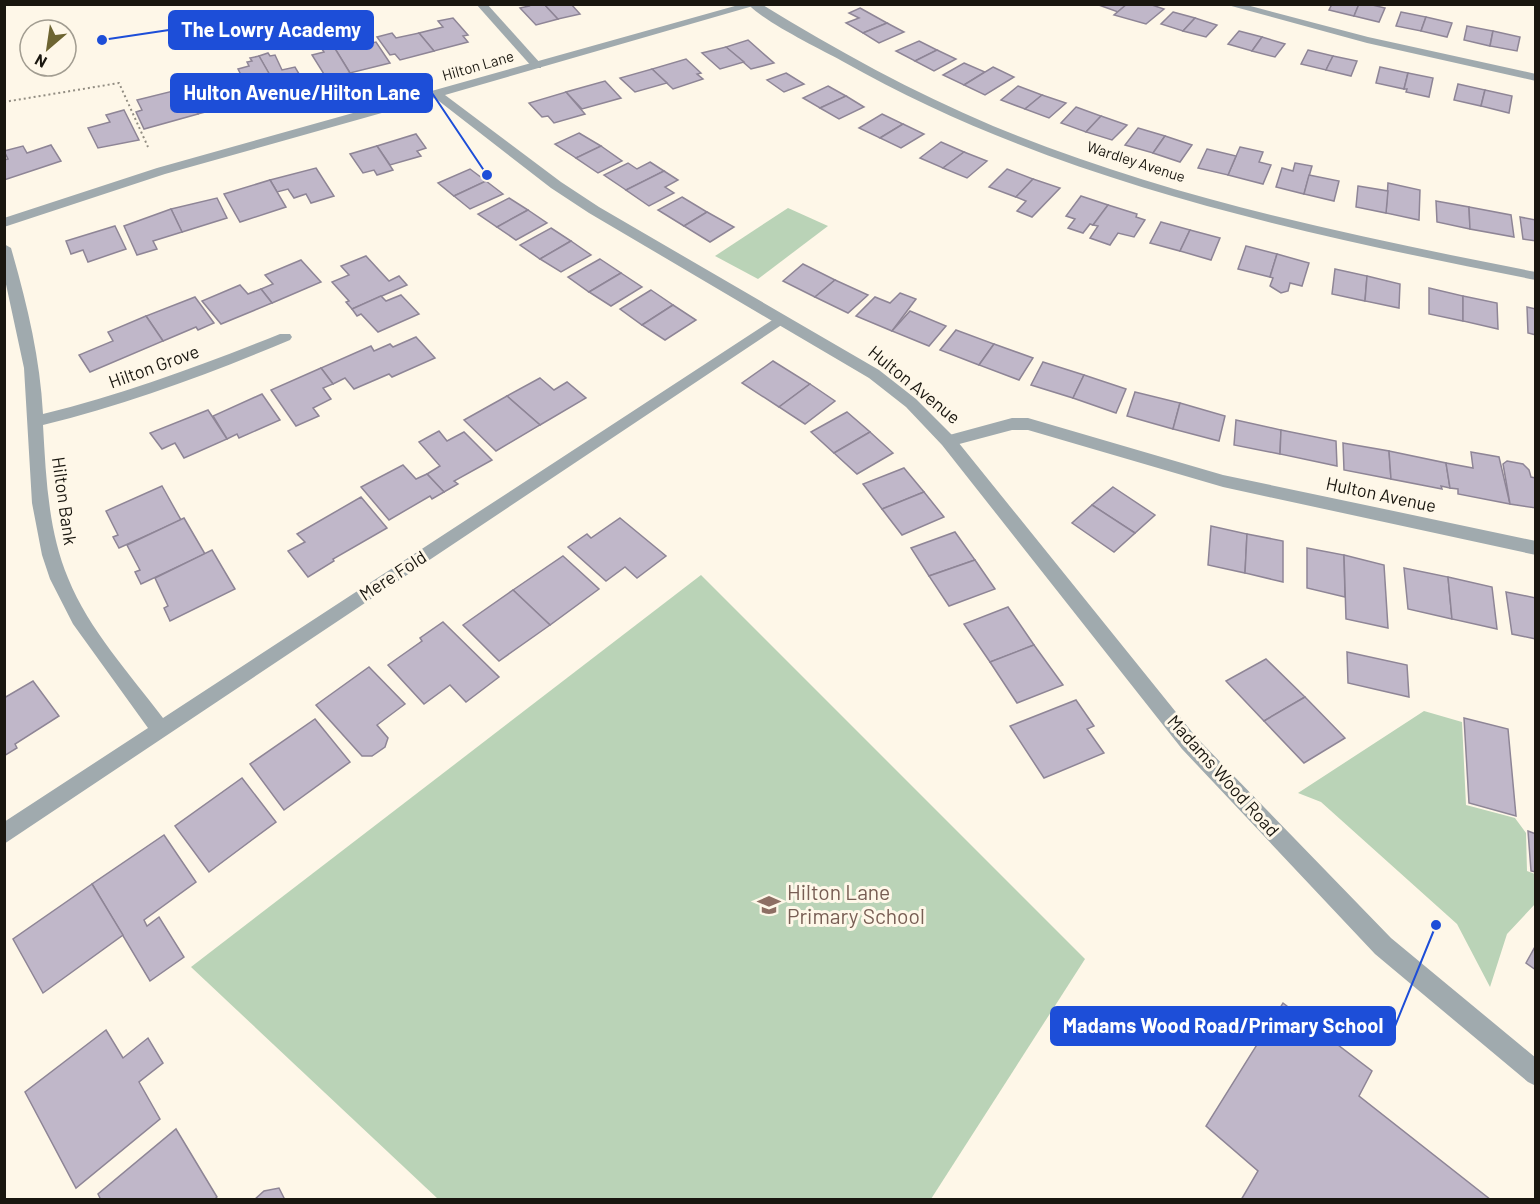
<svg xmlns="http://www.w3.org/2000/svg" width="1540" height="1204" font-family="Barlow,sans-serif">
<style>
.green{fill:#bad3b7}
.building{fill:#c0b7c9;stroke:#8e8596;stroke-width:1.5}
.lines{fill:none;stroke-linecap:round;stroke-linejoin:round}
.path{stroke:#928d82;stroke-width:2;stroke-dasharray:2 3;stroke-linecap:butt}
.service{fill:#a0aaae;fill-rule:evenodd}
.minor{fill:#a0aaae;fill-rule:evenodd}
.tertiary{fill:#a0aaae;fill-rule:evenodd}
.labels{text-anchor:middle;stroke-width:6;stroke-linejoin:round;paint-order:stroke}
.far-street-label{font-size:15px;fill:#19160f;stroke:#fef7e8}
.street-label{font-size:18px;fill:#19160f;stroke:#fef7e8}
.near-education-label{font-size:21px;fill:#785e54;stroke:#fef7e8;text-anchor:start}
.leader{fill:none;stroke:#1d4ed8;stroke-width:2}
.callout-dot{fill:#1d4ed8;stroke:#fef7e8;stroke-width:2}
.callout{fill:#1d4ed8;stroke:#1d4ed8;stroke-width:2}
.callout-label{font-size:20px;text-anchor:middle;font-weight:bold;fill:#fff}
</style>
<rect width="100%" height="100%" fill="#fef7e8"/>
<g class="green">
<polygon points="788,208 828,226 758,279 715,256"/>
<polygon points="701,575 1085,959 931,1199 438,1199 191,967"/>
<polygon points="1424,711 1462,722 1466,805 1515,818 1526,833 1527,871 1535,874 1535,904 1507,934 1490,987 1457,924 1321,802 1298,793"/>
</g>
<g class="building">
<polygon points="527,4 544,4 558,19 536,25 520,8 529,6"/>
<polygon points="544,4 571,4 580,14 558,19"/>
<polygon points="1096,4 1127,4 1118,12"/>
<polygon points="1127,4 1149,4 1164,9 1146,24 1114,15"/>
<polygon points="1332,4 1359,4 1354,16 1329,10"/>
<polygon points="1359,4 1368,4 1385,8 1379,22 1354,16"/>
<polygon points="860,8 887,23 863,33 846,23 859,18 849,13"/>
<polygon points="1173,12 1195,18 1183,31 1161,24"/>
<polygon points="1401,12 1426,17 1421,31 1396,26"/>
<polygon points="1426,17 1452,23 1447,37 1421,31"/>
<polygon points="453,18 468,35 463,36 468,42 434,51 419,33 443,27 438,21"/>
<polygon points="1195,18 1217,25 1206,37 1183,31"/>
<polygon points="887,23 904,32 879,43 863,33"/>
<polygon points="1467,26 1493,31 1490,46 1464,40"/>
<polygon points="340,31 358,46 376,42 390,63 350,73 326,34"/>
<polygon points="1239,31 1262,37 1252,51 1228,44"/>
<polygon points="1493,31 1520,37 1517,51 1490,46"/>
<polygon points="392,33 396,38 419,33 434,51 400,60 395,54 390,55 377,37"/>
<polygon points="326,34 350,73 327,79 312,55 324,52 314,37"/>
<polygon points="1262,37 1285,44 1275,57 1252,51"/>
<polygon points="748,40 774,63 751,69 726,47"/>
<polygon points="919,41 937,50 915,61 896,51"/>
<polygon points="726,47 744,62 720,69 702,53"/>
<polygon points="937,50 956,59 934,71 915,61"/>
<polygon points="1308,50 1333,56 1326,70 1301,64"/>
<polygon points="268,53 270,56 275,55 282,70 295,67 305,84 279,91 259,56"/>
<polygon points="259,56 279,91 253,98 238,69 249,66 247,62 252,61 250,58"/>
<polygon points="1333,56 1357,61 1351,76 1326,70"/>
<polygon points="686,59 701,73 697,74 703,79 673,89 652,69"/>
<polygon points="964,63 985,72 964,85 943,75"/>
<polygon points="993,67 1014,77 985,95 964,85"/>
<polygon points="1380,67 1408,73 1404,89 1376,83"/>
<polygon points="652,69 667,83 635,92 620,78"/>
<polygon points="786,73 804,84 784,92 767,80"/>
<polygon points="1408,73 1433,78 1429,97 1406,92 1407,89 1404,89"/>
<polygon points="605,81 621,98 582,109 566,92"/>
<polygon points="217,84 229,106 198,114 188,96 206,91 204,87"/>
<polygon points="1458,84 1485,90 1481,106 1454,100"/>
<polygon points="828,86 846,96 820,108 803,98"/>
<polygon points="1018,86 1042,95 1025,109 1001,100"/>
<polygon points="1485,90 1512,96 1509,113 1481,106"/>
<polygon points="173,91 177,99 188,96 198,114 144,129 136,112 142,110 137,100"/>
<polygon points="566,92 585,114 554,123 548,116 542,117 529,103"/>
<polygon points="1042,95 1066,103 1049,118 1025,109"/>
<polygon points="846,96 864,107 839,119 820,108"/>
<polygon points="1076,107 1101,116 1086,132 1061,123"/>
<polygon points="124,110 139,140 98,148 88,128 110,122 106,115"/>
<polygon points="882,114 903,124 880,138 859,128"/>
<polygon points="1101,116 1127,125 1112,140 1086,132"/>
<polygon points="903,124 924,134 901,148 880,138"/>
<polygon points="1138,128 1165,136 1153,153 1125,145"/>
<polygon points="579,133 601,146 576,158 555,144"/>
<polygon points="416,134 426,148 417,151 421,156 390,165 377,146"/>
<polygon points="1165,136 1192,145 1180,162 1153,153"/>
<polygon points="941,142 964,152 943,168 920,158"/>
<polygon points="51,145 61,161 4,180 4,160 8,159 4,151 23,146 27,153"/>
<polygon points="377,146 393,170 377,175 374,170 363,173 350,154"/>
<polygon points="601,146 622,161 598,173 576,158"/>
<polygon points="1240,147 1263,152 1259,162 1271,165 1263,184 1228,175"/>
<polygon points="1207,149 1236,156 1228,175 1198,168"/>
<polygon points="964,152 987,161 967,178 943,168"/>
<polygon points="650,162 664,171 626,190 604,175 628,163 637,169"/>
<polygon points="1295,163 1312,166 1304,194 1276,187 1282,168 1293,171"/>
<polygon points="316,168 334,196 311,203 306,194 294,198 288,189 277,192 270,180"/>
<polygon points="470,169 486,181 454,196 438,183"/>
<polygon points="1007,169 1033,179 1016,197 989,187"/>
<polygon points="664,171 678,180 665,187 674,193 649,206 626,190"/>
<polygon points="1309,175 1339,181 1334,201 1304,194"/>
<polygon points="1033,179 1060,188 1032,217 1017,211 1026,201 1016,197"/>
<polygon points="270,180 286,207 240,222 224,194"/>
<polygon points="486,181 503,194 470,209 454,196"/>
<polygon points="1388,183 1420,190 1419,220 1386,213"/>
<polygon points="1358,186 1388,191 1386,213 1356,207"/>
<polygon points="1081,196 1108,205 1093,225 1090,224 1083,233 1068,228 1075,219 1066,216"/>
<polygon points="682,197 707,212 684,226 658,210"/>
<polygon points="217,198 227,218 182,232 171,209"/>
<polygon points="509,198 528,210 497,227 478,214"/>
<polygon points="1436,201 1469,207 1470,229 1437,222"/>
<polygon points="1108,205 1137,214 1136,217 1145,220 1134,237 1118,233 1110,245 1090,238 1098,226 1093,225"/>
<polygon points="1469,207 1511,215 1514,237 1470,229"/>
<polygon points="171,209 182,232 153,241 157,249 137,255 124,226"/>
<polygon points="528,210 547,223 516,240 497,227"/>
<polygon points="707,212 734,227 710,242 684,226"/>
<polygon points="1520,217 1536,220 1536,241 1523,239"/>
<polygon points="1161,222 1190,230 1180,251 1150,243"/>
<polygon points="115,226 126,249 88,262 83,250 71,254 66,241"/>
<polygon points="551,228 571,241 540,259 520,245"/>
<polygon points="1190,230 1220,238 1211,260 1180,251"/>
<polygon points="571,241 591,255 561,272 540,259"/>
<polygon points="1246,246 1277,254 1270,277 1238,269"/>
<polygon points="1277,254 1309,263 1302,286 1290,283 1288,291 1281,293 1270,286 1273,278 1270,277"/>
<polygon points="366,256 389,281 399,276 407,285 352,309 346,302 349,301 332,282 349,275 341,266"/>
<polygon points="600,259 621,273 589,292 568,277"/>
<polygon points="301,260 321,282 272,303 261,289 273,284 265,275"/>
<polygon points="803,264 835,280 815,297 783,281"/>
<polygon points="1335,269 1367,276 1365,301 1332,294"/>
<polygon points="621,273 642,287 611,306 589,292"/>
<polygon points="1367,276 1400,284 1399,308 1365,301"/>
<polygon points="835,280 868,295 848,313 815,297"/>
<polygon points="240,285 248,294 261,289 272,303 221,324 202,301"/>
<polygon points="1429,288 1463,296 1463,321 1429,314"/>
<polygon points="651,290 673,305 642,325 620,309"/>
<polygon points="900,293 916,299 892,331 856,316 875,297 890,303"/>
<polygon points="401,295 419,314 378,332 361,314 357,316 352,309 381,296 386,301"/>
<polygon points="1463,296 1497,303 1498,329 1463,321"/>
<polygon points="195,297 214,323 198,330 196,327 163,341 146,316"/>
<polygon points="673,305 696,320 665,340 642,325"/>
<polygon points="1527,307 1536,309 1536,335 1528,333"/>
<polygon points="910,311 946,326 929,346 892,331"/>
<polygon points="146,316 163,341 90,372 79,355 113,341 108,332"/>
<polygon points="956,330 994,344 979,365 940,350"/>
<polygon points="416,337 435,358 392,377 389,374 354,389 345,378 333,384 321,368 371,346 374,351 390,344 393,347"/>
<polygon points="994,344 1033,358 1019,380 979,365"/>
<polygon points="773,361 810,384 779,407 742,383"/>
<polygon points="1043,362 1084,375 1073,398 1031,385"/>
<polygon points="321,368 333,384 323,388 331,399 313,408 319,416 296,426 271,390"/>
<polygon points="1084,375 1126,389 1116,413 1073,398"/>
<polygon points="540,378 554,390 567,382 586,398 540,425 507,396"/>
<polygon points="810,384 835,401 805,424 779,407"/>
<polygon points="1135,392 1180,403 1173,429 1127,416"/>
<polygon points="262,394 280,420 239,438 237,434 227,439 213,416"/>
<polygon points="507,396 540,425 496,451 464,420"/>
<polygon points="1180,403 1225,416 1219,441 1173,429"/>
<polygon points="208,410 227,439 184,458 175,443 162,449 150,433"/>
<polygon points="847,412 870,432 834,453 811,432"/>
<polygon points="1236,420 1281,430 1280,454 1234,445"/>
<polygon points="1281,430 1336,441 1337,466 1280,454"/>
<polygon points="439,431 447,441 464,432 492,460 454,481 458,484 444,492 427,474 440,466 419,442"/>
<polygon points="870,432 893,453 857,474 834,453"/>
<polygon points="1343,443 1389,451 1391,479 1344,470"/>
<polygon points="1389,451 1446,463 1450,488 1441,486 1442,489 1391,479"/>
<polygon points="1471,452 1499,457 1510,504 1458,494 1458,489 1450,488 1446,463 1473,468"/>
<polygon points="1507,461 1523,464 1529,470 1531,477 1536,478 1536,508 1510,504 1503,464"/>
<polygon points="403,465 416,479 427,474 444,492 432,499 430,496 389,520 361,487"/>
<polygon points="904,468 924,492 882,509 863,484"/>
<polygon points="162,486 181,520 119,548 113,537 118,535 106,511"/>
<polygon points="1113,487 1155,515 1135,533 1092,505"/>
<polygon points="924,492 944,517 902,535 882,509"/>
<polygon points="361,497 387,528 333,559 334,561 308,577 288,551 305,542 297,534"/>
<polygon points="1092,505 1135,533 1114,552 1072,523"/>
<polygon points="184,518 205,554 141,584 135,572 140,570 127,545"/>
<polygon points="620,518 666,556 637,578 625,567 606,581 568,547 587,534 591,538"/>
<polygon points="1211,526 1247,534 1245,573 1208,565"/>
<polygon points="955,532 975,560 929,576 911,548"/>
<polygon points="1247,534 1283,541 1283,582 1245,573"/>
<polygon points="1307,548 1344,555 1345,597 1307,588"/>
<polygon points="212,550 235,589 170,621 164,608 168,606 155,578"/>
<polygon points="1344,555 1384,565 1388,628 1346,619"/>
<polygon points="563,556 599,589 550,625 513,590"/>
<polygon points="975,560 995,589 949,606 929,576"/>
<polygon points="1404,568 1448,577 1452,619 1408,609"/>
<polygon points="1448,577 1492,587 1497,629 1452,619"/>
<polygon points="513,590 550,625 499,661 463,625"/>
<polygon points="1506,592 1536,598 1536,639 1512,634"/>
<polygon points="1008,607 1034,645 990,662 964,624"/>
<polygon points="443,622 499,677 466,702 450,685 424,704 388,665 422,641 420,638"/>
<polygon points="1034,645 1063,685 1017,703 990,662"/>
<polygon points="1347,652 1407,665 1409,697 1348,683"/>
<polygon points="1266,659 1305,697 1264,721 1226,681"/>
<polygon points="369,667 405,704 377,725 388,738 385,747 372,756 362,756 316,705"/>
<polygon points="33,681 59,716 15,744 17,748 4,756 4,698"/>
<polygon points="1305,697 1345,738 1304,763 1264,721"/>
<polygon points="1076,700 1094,726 1087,729 1104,753 1044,778 1010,726"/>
<polygon points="1464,718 1508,729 1516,816 1469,803"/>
<polygon points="315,719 350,762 284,810 250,764"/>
<polygon points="242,778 276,822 209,872 175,826"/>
<polygon points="1528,831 1536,834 1536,872 1531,871"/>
<polygon points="164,835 196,882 144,920 147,926 159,917 184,957 150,981 92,884"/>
<polygon points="92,884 123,935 43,993 13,939"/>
<polygon points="1536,945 1536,970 1526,963"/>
<polygon points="1283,1003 1372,1071 1359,1096 1491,1200 1241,1200 1258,1171 1206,1126"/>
<polygon points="106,1030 123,1058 148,1038 163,1063 139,1082 160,1119 76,1188 25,1092"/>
<polygon points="176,1129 217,1197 214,1200 101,1200 98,1194"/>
<polygon points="279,1188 285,1200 254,1200 264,1191"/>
</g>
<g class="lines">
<polyline class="path" points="4,102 119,83 148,147"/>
<polygon class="service" points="476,4 487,4 541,64 541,68 533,68"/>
<g class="minor">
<path d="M761,4C836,50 912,92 993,126C1167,198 1352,236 1536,272V280C1298,233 1055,182 842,61C818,48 766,23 749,5Z"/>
<polygon points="1224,4 1243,4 1368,37 1536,74 1536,81 1367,43"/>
<path d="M4,244L11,248C27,304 40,357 43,414C125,394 202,365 280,334H290L292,337L290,340C209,374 129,404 43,425C46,477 48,530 68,578C89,630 130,674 163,718L777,317L782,315L789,320L4,844V822L148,728L73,624L50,579L42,555L32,503L24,368L4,275Z"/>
<polygon points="1012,418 1028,418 1223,475 1536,541 1536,555 1223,487 1028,430 1012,430 948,447 940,441 942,437"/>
</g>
<polygon class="tertiary" points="742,4 760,4 445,95 561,182 599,207 879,370 916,399 954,437 1196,737 1391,938 1536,1058 1536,1086 1528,1082 1375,954 1182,749 942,445 906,407 869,378 589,213 551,188 435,98 165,174 4,227 4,218 157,168"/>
</g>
<defs>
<g id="school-bare" transform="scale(1.8)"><path d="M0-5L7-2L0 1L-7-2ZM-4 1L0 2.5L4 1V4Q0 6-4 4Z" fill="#8d6e63" stroke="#fef7e8" stroke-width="2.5" paint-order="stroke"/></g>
</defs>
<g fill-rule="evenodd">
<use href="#school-bare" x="769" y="905"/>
</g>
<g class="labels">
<g class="far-street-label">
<text transform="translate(478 66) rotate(-16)" y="5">Hilton Lane</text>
<text transform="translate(1136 162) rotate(18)" y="5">Wardley Avenue</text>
</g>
<g class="street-label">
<text transform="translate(154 367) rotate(-20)" y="6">Hilton Grove</text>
<text transform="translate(914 385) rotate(39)" y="6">Hulton Avenue</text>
<text transform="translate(1381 495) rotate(12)" y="6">Hulton Avenue</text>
<text transform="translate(64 501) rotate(82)" y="6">Hilton Bank</text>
<text transform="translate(393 576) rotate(-33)" y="6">Mere Fold</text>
<text transform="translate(1223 776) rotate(48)" y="6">Madams Wood Road</text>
</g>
<g class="near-education-label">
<text x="787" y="900">Hilton Lane<tspan x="787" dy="24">Primary School</tspan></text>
</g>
</g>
<path class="leader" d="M102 40L169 30M487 175L432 93M1436 925L1395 1026"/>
<g class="callout-dot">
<circle cx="102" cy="40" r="6"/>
<circle cx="487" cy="175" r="6"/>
<circle cx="1436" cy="925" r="6"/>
</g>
<g class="callout">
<rect x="169" y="11" width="204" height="38" rx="6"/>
<rect x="171" y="74" width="261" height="38" rx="6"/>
<rect x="1051" y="1007" width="344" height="38" rx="6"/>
</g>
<g class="callout-label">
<text x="271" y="37">The Lowry Academy</text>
<text x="302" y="100">Hulton Avenue/Hilton Lane</text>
<text x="1223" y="1033">Madams Wood Road/Primary School</text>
</g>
<rect width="1540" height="1204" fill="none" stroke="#19160f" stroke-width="12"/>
<g transform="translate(48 48) rotate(209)"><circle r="28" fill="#fef7e8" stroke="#a29d91" stroke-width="1.5"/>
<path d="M0-4.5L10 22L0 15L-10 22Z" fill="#6d6431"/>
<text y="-9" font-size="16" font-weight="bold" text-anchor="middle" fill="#19160f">N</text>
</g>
</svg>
